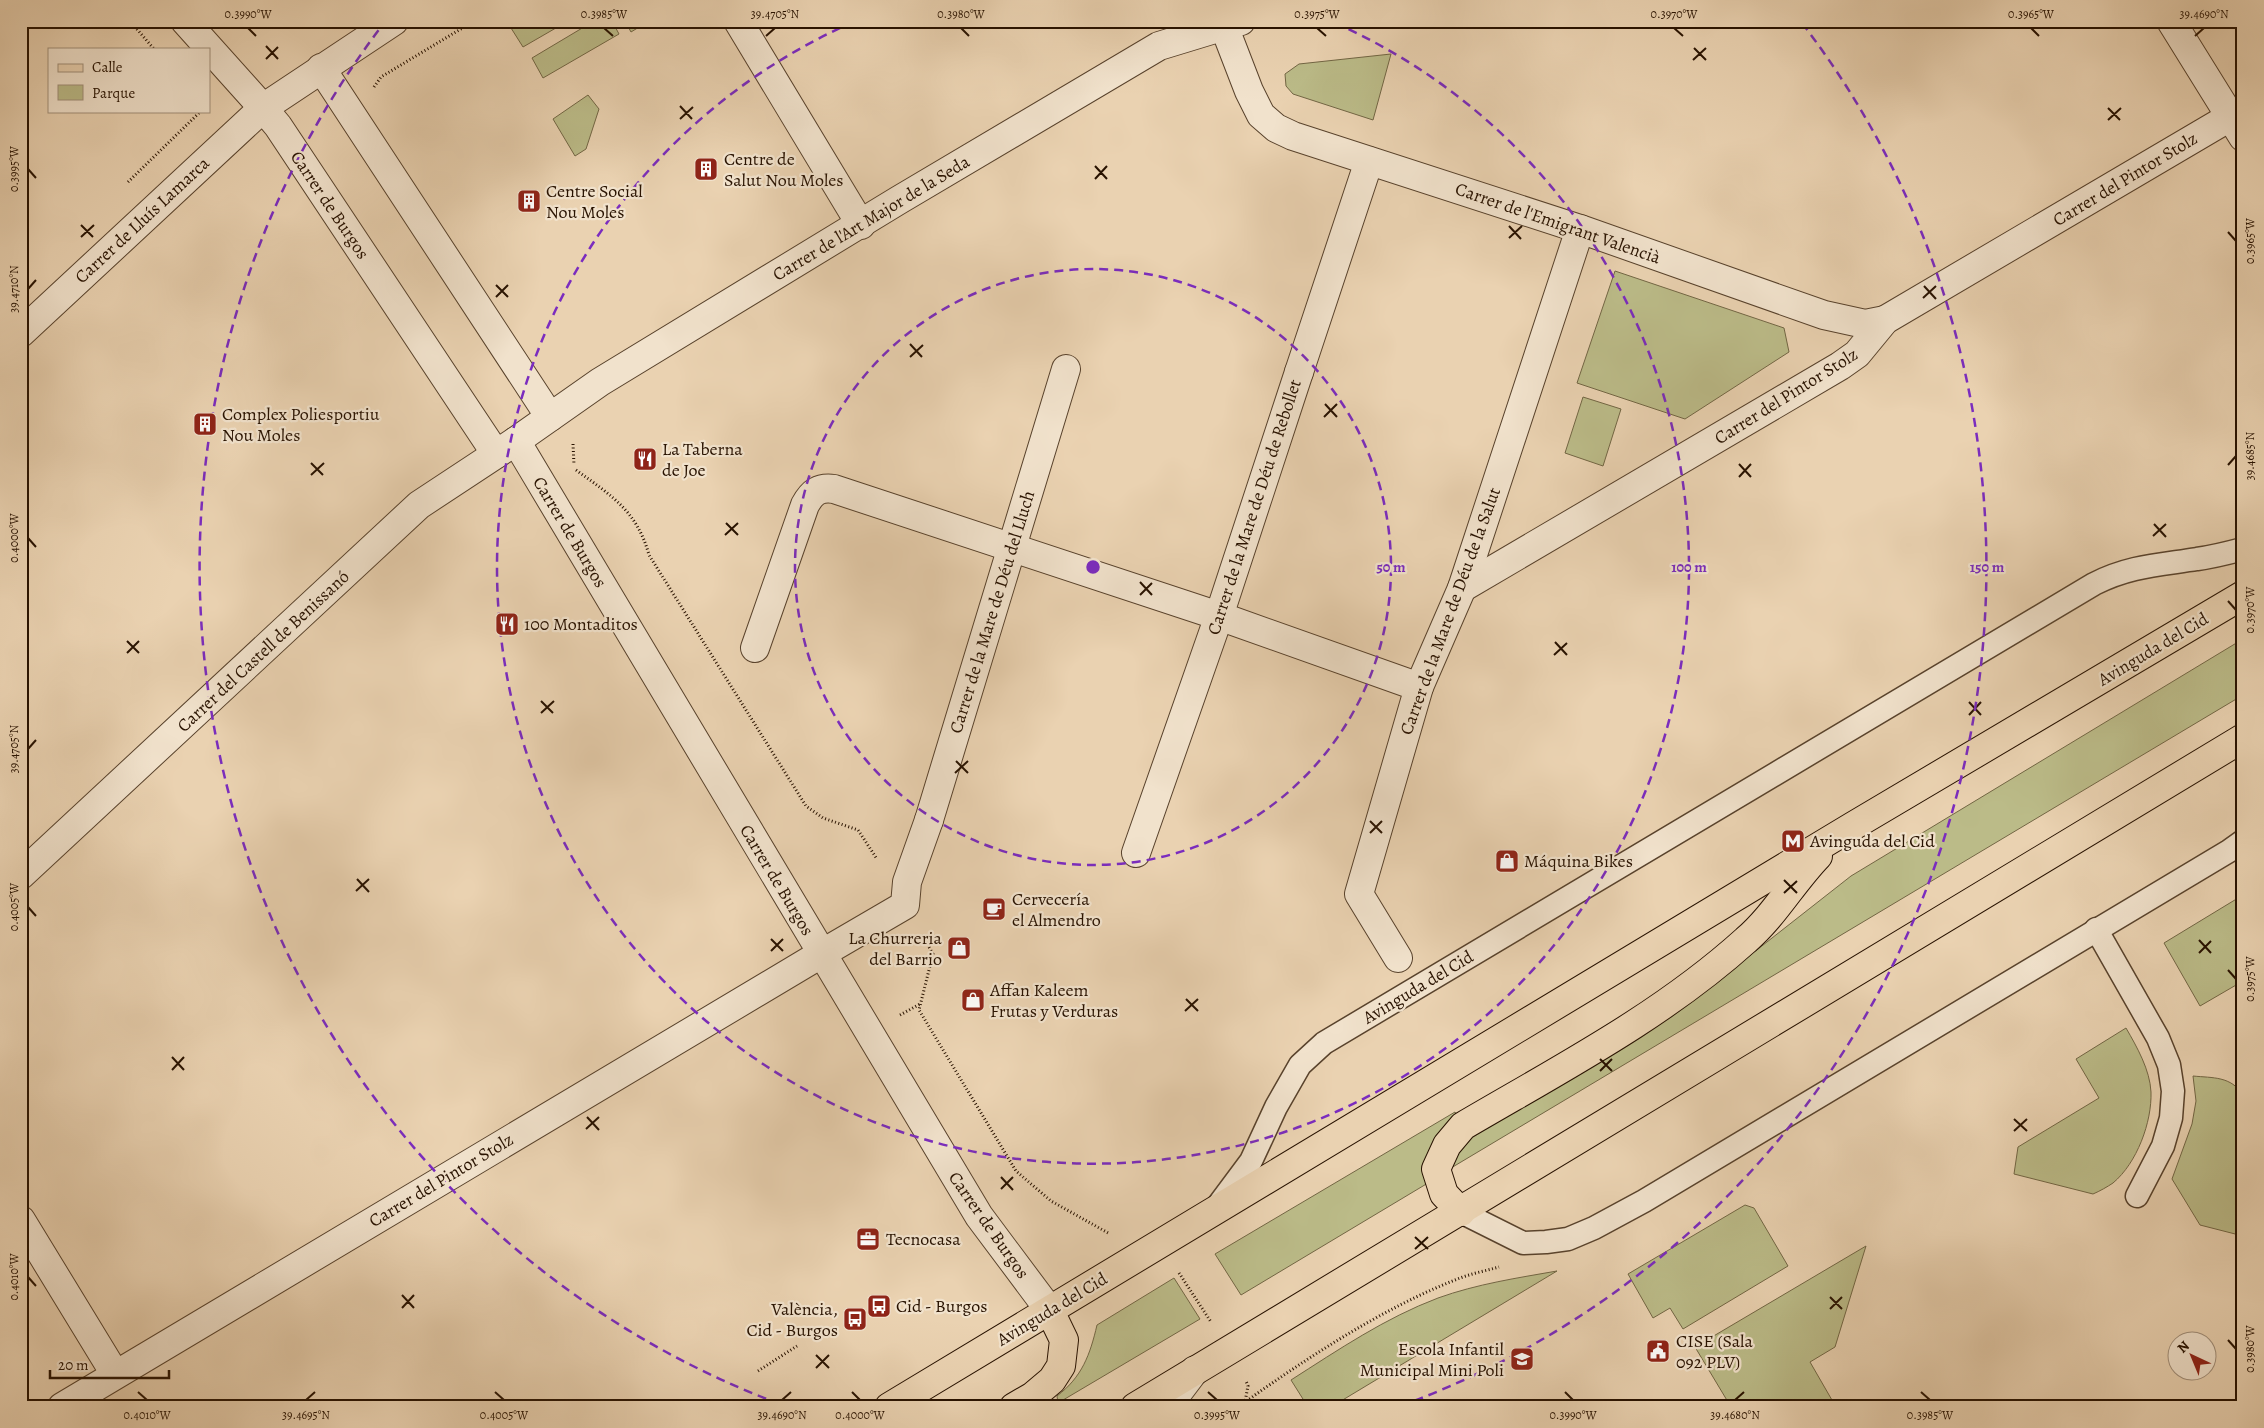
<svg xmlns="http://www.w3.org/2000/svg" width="2264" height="1428" font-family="Alegreya,serif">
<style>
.green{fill:#bb8;stroke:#726644}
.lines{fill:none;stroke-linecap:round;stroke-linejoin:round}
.service-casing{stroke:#58422c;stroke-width:25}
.pedestrian-casing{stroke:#58422c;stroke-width:30}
.minor-casing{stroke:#58422c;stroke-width:30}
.tertiary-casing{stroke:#58422c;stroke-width:30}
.primary-casing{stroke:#281200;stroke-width:30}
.path{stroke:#281200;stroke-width:3;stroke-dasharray:1 2.5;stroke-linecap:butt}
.service{stroke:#f1e2cc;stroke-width:22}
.pedestrian{stroke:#f1e2cc;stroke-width:28}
.minor{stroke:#f1e2cc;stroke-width:28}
.tertiary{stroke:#f1e2cc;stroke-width:28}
.primary{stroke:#ead2b1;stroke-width:28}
.ticks{fill:none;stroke:#281200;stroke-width:2}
.ring{fill:none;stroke:#7b2cbf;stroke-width:2.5;stroke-dasharray:9 6}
.labels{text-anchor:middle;stroke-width:4.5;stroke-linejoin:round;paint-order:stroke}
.poi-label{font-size:18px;fill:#281200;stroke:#f1e2cc;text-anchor:start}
.street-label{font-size:18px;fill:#281200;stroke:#f1e2cc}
.centre{fill:#7b2cbf;stroke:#f1e2cc;stroke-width:2.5}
.ring-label{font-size:15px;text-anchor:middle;font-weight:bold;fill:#7b2cbf;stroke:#f1e2cc;stroke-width:4.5;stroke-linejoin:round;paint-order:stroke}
.neatline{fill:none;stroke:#281200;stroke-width:2}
.ticks-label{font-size:12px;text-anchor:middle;fill:#281200}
</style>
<rect width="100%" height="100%" fill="#ead2b1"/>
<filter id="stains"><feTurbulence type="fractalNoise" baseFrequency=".004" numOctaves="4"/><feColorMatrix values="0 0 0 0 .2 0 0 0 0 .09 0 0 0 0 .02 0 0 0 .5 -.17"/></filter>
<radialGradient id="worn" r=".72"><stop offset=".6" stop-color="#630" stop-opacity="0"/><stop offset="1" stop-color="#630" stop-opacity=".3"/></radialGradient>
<g class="green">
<polygon points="522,21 568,21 523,47 511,28"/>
<polygon points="594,21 612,21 619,34 543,78 532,58"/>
<polygon points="625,21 649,21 631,32"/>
<polygon points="1391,54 1373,120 1293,94 1286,86 1285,74 1299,64"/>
<polygon points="588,95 599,109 586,149 575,156 553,119"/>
<polygon points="1615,271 1784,328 1789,352 1685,419 1577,383"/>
<polygon points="1583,397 1621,409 1603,466 1565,453"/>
<polygon points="2243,639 2243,695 1451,1168 1464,1141 1702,993 1851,876"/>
<polygon points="2243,895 2243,981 2200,1006 2164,943"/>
<path d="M2126,1028C2137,1047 2150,1070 2151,1092C2152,1122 2137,1163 2113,1183C2107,1187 2100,1191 2093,1194L2014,1174L2018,1147L2099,1098L2076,1059Z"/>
<path d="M2193,1076C2213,1078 2231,1076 2243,1095V1236L2200,1225L2172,1179L2192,1124L2196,1101Z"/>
<polygon points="1455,1112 1458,1118 1428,1183 1241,1295 1215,1254"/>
<polygon points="1745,1205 1754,1208 1788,1266 1683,1329 1670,1308 1653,1318 1628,1274"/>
<polygon points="1866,1246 1835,1347 1810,1362 1836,1407 1731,1407 1695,1347"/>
<path d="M1557,1271L1331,1407H1308L1291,1380C1338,1350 1385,1318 1438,1298C1477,1284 1517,1278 1557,1271Z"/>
<path d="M1174,1278L1200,1319L1058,1403L1057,1396C1082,1377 1090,1355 1097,1325Z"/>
</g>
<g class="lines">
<g class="service-casing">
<g id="service">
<polyline points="2096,929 2158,1038 2169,1065 2173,1091 2171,1118 2163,1146 2137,1196"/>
<path d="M1216,1208L1251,1161L1276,1107L1300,1065L1324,1043L2094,584C2129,566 2159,565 2197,559C2212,557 2228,553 2243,549"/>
<polyline points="1461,1212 1523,1243 1546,1242 1568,1239 1594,1228 1644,1201 2229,851 2243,841"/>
</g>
</g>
<g class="pedestrian-casing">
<g id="pedestrian">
<polyline points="1299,372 1369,161"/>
<polyline points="821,954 905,905 907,882 929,820"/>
<polyline points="1398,958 1359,894 1419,687"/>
</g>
</g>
<g class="minor-casing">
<g id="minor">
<polyline points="185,21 263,108 394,21"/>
<polyline points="738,21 861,225"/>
<polyline points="1222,21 1249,91 1261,115 1276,128 1293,136 1580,229 1824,315 1865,324 1885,320"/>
<polyline points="2171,21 2243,137"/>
<polyline points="321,68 550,417"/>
<polyline points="21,333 263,108 278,126 496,454"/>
<polyline points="516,441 979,1216 1050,1311"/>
<polyline points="1462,588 1840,366 1857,354 1885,320 2230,117"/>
<path d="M755,648L805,505C812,492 819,487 834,489L1219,616L1419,687L1462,588L1580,229"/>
<polyline points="929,820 1066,369"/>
<polyline points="1136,853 1219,616 1299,372"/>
<polyline points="21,875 419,505 516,441 600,382 899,200 1159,46 1241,21"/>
<polyline points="21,1220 115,1374"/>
<polyline points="62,1407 821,954"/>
</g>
</g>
<g class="tertiary-casing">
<polyline id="tertiary" points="1167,1407 1195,1370"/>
</g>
<g class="primary-casing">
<g id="primary">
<path d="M1461,1212L1444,1194L1436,1169L1447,1145L1463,1126C1560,1069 1662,1016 1746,940C1774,916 1792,883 1818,856"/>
<polyline points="889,1407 1853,826 2243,595"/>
<polyline points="1014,1407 1033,1396 1052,1380 1061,1366 1064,1340 1050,1311"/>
<polyline points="1135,1407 2243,738"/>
</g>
</g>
<g class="path">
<polyline points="130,21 154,49"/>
<polyline points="374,87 381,77 474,21"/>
<polyline points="128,182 201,111"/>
<polyline points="573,444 574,465"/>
<path d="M576,470C612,496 637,511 649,555L806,806L823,818L858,830L877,859"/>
<polyline points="922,935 933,954 919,1010 1016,1171 1051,1201 1110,1234"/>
<polyline points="900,1015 920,1004"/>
<polyline points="1179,1273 1211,1322"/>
<polyline points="758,1371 797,1346"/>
<path d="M1238,1407C1304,1360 1379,1310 1455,1280C1469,1274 1485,1271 1499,1267"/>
<polyline points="1244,1407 1248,1386 1246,1381"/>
</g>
<use href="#service" class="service"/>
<use href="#pedestrian" class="pedestrian"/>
<use href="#minor" class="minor"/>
<use href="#tertiary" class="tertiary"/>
<use href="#primary" class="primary"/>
</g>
<path class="ticks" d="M248,28L256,36M604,28L613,36M961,28L969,36M1317,28L1326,36M1674,28L1683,36M2031,28L2039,36M766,36L775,28M2195,36L2204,28M266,46L278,59M1694,48L1706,60M266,59L278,47M1693,60L1706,48M680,106L692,119M2108,108L2120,120M680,119L693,107M2108,120L2121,108M1095,166L1107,179M28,169L36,178M1095,179L1107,166M81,225L93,237M1509,226L1521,239M2228,232L2236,241M81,237L94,225M1509,238L1522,226M496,285L508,297M1924,286L1936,299M28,289L36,280M496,297L508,285M1923,298L1936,286M910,344L922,357M910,357L923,345M1325,404L1337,417M1324,417L1337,404M311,463L323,475M1739,464L1751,477M2228,465L2236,456M311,475L324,463M1739,477L1751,464M726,523L738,535M2154,524L2166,537M725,535L738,523M2153,536L2166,524M28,538L36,547M1140,582L1152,595M1140,595L1152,583M2228,601L2236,610M127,641L139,653M1555,642L1567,655M127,653L139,641M1554,655L1567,643M541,701L553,713M1969,702L1981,715M541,713L554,701M1969,715L1981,702M28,749L36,740M956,761L968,773M955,773L968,761M1370,821L1382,833M1370,833L1382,821M357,879L369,892M1784,880L1797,893M356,891L369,879M1784,893L1797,881M28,907L36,916M771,939L783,951M2199,940L2211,953M771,951L783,939M2199,953L2211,941M2228,970L2236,979M1186,999L1198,1011M1185,1011L1198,999M172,1057L184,1070M1600,1059L1612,1071M172,1070L184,1057M1600,1071L1612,1059M587,1117L599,1130M2014,1119L2027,1131M586,1129L599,1117M2014,1131L2027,1119M1001,1177L1013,1190M1001,1189L1013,1177M1415,1237L1428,1249M1415,1249L1428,1237M28,1277L36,1286M402,1295L414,1308M1830,1297L1842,1309M402,1308L414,1295M1830,1309L1842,1297M2228,1340L2236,1349M816,1355L829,1368M816,1368L829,1355M138,1392L147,1400M495,1392L504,1400M852,1392L860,1400M1208,1392L1217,1400M1565,1392L1573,1400M1921,1392L1930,1400M306,1400L315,1392M782,1400L791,1392M1735,1400L1744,1392"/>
<g class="ring">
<circle cx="1093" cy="567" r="298"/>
<path d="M1335 23A596 596 0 1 1 851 23"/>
<path d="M780 1404A894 894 0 0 1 384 23M1802 23A894 894 0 0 1 1406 1404"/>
</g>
<defs>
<g id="building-square" transform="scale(1.25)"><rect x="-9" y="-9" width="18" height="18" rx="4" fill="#8f2418" stroke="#f1e2cc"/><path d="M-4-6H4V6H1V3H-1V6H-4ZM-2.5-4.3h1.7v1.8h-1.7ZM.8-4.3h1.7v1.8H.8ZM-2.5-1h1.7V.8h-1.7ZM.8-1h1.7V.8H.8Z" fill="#fff"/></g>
<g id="restaurant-square" transform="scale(1.25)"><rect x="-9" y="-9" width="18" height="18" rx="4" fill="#8f2418" stroke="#f1e2cc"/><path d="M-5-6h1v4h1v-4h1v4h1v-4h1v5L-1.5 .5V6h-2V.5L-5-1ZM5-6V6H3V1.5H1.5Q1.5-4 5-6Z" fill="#fff"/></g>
<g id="metro-square" transform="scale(1.25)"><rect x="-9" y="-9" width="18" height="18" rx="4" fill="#8f2418" stroke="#f1e2cc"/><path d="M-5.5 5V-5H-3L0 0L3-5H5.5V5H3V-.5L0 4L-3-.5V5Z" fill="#fff"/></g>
<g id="shop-square" transform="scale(1.25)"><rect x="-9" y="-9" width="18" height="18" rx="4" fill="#8f2418" stroke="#f1e2cc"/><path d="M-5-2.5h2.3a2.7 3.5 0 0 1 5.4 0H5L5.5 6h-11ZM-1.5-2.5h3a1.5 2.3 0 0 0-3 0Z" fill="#fff"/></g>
<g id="cafe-square" transform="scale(1.25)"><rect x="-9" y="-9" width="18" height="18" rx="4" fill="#8f2418" stroke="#f1e2cc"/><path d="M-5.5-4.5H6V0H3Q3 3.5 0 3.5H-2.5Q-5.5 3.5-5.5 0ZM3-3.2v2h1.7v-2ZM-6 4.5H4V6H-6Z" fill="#fff"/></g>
<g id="office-square" transform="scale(1.25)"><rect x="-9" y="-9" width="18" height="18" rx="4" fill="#8f2418" stroke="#f1e2cc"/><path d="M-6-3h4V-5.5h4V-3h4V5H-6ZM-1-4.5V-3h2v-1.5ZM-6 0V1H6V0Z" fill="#fff"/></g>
<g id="bus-square" transform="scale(1.25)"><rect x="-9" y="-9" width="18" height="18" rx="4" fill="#8f2418" stroke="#f1e2cc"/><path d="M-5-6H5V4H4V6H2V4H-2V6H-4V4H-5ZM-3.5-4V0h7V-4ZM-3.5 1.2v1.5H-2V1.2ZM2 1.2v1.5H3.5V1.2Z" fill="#fff"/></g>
<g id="civic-square" transform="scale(1.25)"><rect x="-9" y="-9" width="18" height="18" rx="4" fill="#8f2418" stroke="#f1e2cc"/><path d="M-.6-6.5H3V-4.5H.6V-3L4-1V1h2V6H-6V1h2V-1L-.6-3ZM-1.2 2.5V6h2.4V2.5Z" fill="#fff"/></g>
<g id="school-square" transform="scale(1.25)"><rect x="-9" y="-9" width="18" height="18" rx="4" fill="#8f2418" stroke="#f1e2cc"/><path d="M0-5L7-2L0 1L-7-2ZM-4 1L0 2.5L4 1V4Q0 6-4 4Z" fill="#fff"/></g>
</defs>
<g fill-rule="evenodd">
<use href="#building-square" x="706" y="169"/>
<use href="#building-square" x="529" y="201"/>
<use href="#building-square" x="205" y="424"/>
<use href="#restaurant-square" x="645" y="459"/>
<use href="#restaurant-square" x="507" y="624"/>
<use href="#metro-square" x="1793" y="841"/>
<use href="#shop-square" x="1507" y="861"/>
<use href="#cafe-square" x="994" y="909"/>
<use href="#shop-square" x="959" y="948"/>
<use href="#shop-square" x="973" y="1000"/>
<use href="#office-square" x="868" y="1239"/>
<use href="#bus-square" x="879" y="1306"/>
<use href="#bus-square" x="855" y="1319"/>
<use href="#civic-square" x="1658" y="1351"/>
<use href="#school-square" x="1522" y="1359"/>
</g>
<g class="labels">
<g class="poi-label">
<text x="724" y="165">Centre de<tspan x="724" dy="21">Salut Nou Moles</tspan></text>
<text x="546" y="197">Centre Social<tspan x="546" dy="21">Nou Moles</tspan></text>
<text x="222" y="420">Complex Poliesportiu<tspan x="222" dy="21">Nou Moles</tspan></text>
<text x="662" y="455">La Taberna<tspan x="662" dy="21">de Joe</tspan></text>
<text x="524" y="630">100 Montaditos</text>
<text x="1810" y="847">Avinguda del Cid</text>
<text x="1524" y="867">Máquina Bikes</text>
<text x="1012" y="905">Cervecería<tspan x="1012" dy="21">el Almendro</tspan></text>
<text x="942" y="944" text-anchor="end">La Churreria<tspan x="942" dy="21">del Barrio</tspan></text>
<text x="990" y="996">Affan Kaleem<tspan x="990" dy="21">Frutas y Verduras</tspan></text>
<text x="886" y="1245">Tecnocasa</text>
<text x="896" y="1312">Cid - Burgos</text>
<text x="838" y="1315" text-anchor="end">València,<tspan x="838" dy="21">Cid - Burgos</tspan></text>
<text x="1676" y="1347">CISE (Sala<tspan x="1676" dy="21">092 PLV)</tspan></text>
<text x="1504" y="1355" text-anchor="end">Escola Infantil<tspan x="1504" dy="21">Municipal Mini Poli</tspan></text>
</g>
<g class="street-label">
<text transform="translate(2125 179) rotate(-31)" y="6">Carrer del Pintor Stolz</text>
<text transform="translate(330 205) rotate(56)" y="6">Carrer de Burgos</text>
<text transform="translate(871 218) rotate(-31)" y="6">Carrer de l'Art Major de la Seda</text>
<text transform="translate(142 220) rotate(-43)" y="6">Carrer de Lluís Lamarca</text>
<text transform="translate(1558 223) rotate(19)" y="6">Carrer de l'Emigrant Valencià</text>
<text transform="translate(1786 396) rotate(-32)" y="6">Carrer del Pintor Stolz</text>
<text transform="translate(1254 507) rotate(-72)" y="6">Carrer de la Mare de Déu de Rebollet</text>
<text transform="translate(570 532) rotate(59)" y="6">Carrer de Burgos</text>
<text transform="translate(1450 611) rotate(-70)" y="6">Carrer de la Mare de Déu de la Salut</text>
<text transform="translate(992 612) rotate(-73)" y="6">Carrer de la Mare de Déu del Lluch</text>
<text transform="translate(2153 649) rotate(-31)" y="6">Avinguda del Cid</text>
<text transform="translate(263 651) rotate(-43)" y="6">Carrer del Castell de Benissanó</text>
<text transform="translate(777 880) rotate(59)" y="6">Carrer de Burgos</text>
<text transform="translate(1418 987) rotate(-31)" y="6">Avinguda del Cid</text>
<text transform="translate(441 1180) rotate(-31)" y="6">Carrer del Pintor Stolz</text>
<text transform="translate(989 1225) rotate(55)" y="6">Carrer de Burgos</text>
<text transform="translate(1052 1309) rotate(-31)" y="6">Avinguda del Cid</text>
</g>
</g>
<circle cx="1093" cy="567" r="8" class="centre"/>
<g class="ring-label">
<text x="1391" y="572">50 m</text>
<text x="1689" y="572">100 m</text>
<text x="1987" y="572">150 m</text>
</g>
<rect width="2264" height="1428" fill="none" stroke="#ead2b1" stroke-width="55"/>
<rect x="48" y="48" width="162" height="65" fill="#f1e2cc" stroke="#a18f7a"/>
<rect x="58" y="64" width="25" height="8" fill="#ead2b1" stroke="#a18f7a"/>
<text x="92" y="72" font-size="15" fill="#281200">Calle</text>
<rect x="58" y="85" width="25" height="15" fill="#bbbb88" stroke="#a18f7a"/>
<text x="92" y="98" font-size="15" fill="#281200">Parque</text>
<g transform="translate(2192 1356) rotate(316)"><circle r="24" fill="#f1e2cc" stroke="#a18f7a"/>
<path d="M0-4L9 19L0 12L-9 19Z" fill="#8f2418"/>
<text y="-8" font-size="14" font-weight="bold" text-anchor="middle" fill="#281200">N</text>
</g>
<path d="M50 1370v8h119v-8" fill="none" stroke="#281200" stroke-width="2.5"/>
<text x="58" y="1370" font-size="15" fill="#281200" stroke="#f1e2cc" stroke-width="4" paint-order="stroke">20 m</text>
<rect x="28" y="28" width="2208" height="1372" class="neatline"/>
<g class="ticks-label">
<text x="248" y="18">0.3990°W</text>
<text x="604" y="18">0.3985°W</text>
<text x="775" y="18">39.4705°N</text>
<text x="961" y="18">0.3980°W</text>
<text x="1317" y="18">0.3975°W</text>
<text x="1674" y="18">0.3970°W</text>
<text x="2031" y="18">0.3965°W</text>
<text x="2204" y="18">39.4690°N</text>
<text transform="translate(14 169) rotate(-90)" y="4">0.3995°W</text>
<text transform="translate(2250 241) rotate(-90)" y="4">0.3965°W</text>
<text transform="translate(14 289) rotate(-90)" y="4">39.4710°N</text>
<text transform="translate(2250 456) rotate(-90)" y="4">39.4685°N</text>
<text transform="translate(14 538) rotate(-90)" y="4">0.4000°W</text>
<text transform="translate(2250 610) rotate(-90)" y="4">0.3970°W</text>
<text transform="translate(14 749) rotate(-90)" y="4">39.4705°N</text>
<text transform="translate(14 907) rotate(-90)" y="4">0.4005°W</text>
<text transform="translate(2250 979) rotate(-90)" y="4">0.3975°W</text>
<text transform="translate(14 1277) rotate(-90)" y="4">0.4010°W</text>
<text transform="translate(2250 1349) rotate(-90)" y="4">0.3980°W</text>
<text x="147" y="1419">0.4010°W</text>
<text x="306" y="1419">39.4695°N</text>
<text x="504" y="1419">0.4005°W</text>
<text x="782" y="1419">39.4690°N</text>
<text x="860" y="1419">0.4000°W</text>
<text x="1217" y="1419">0.3995°W</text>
<text x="1573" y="1419">0.3990°W</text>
<text x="1735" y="1419">39.4680°N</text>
<text x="1930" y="1419">0.3985°W</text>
</g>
<rect width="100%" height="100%" filter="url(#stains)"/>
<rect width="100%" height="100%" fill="url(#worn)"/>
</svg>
